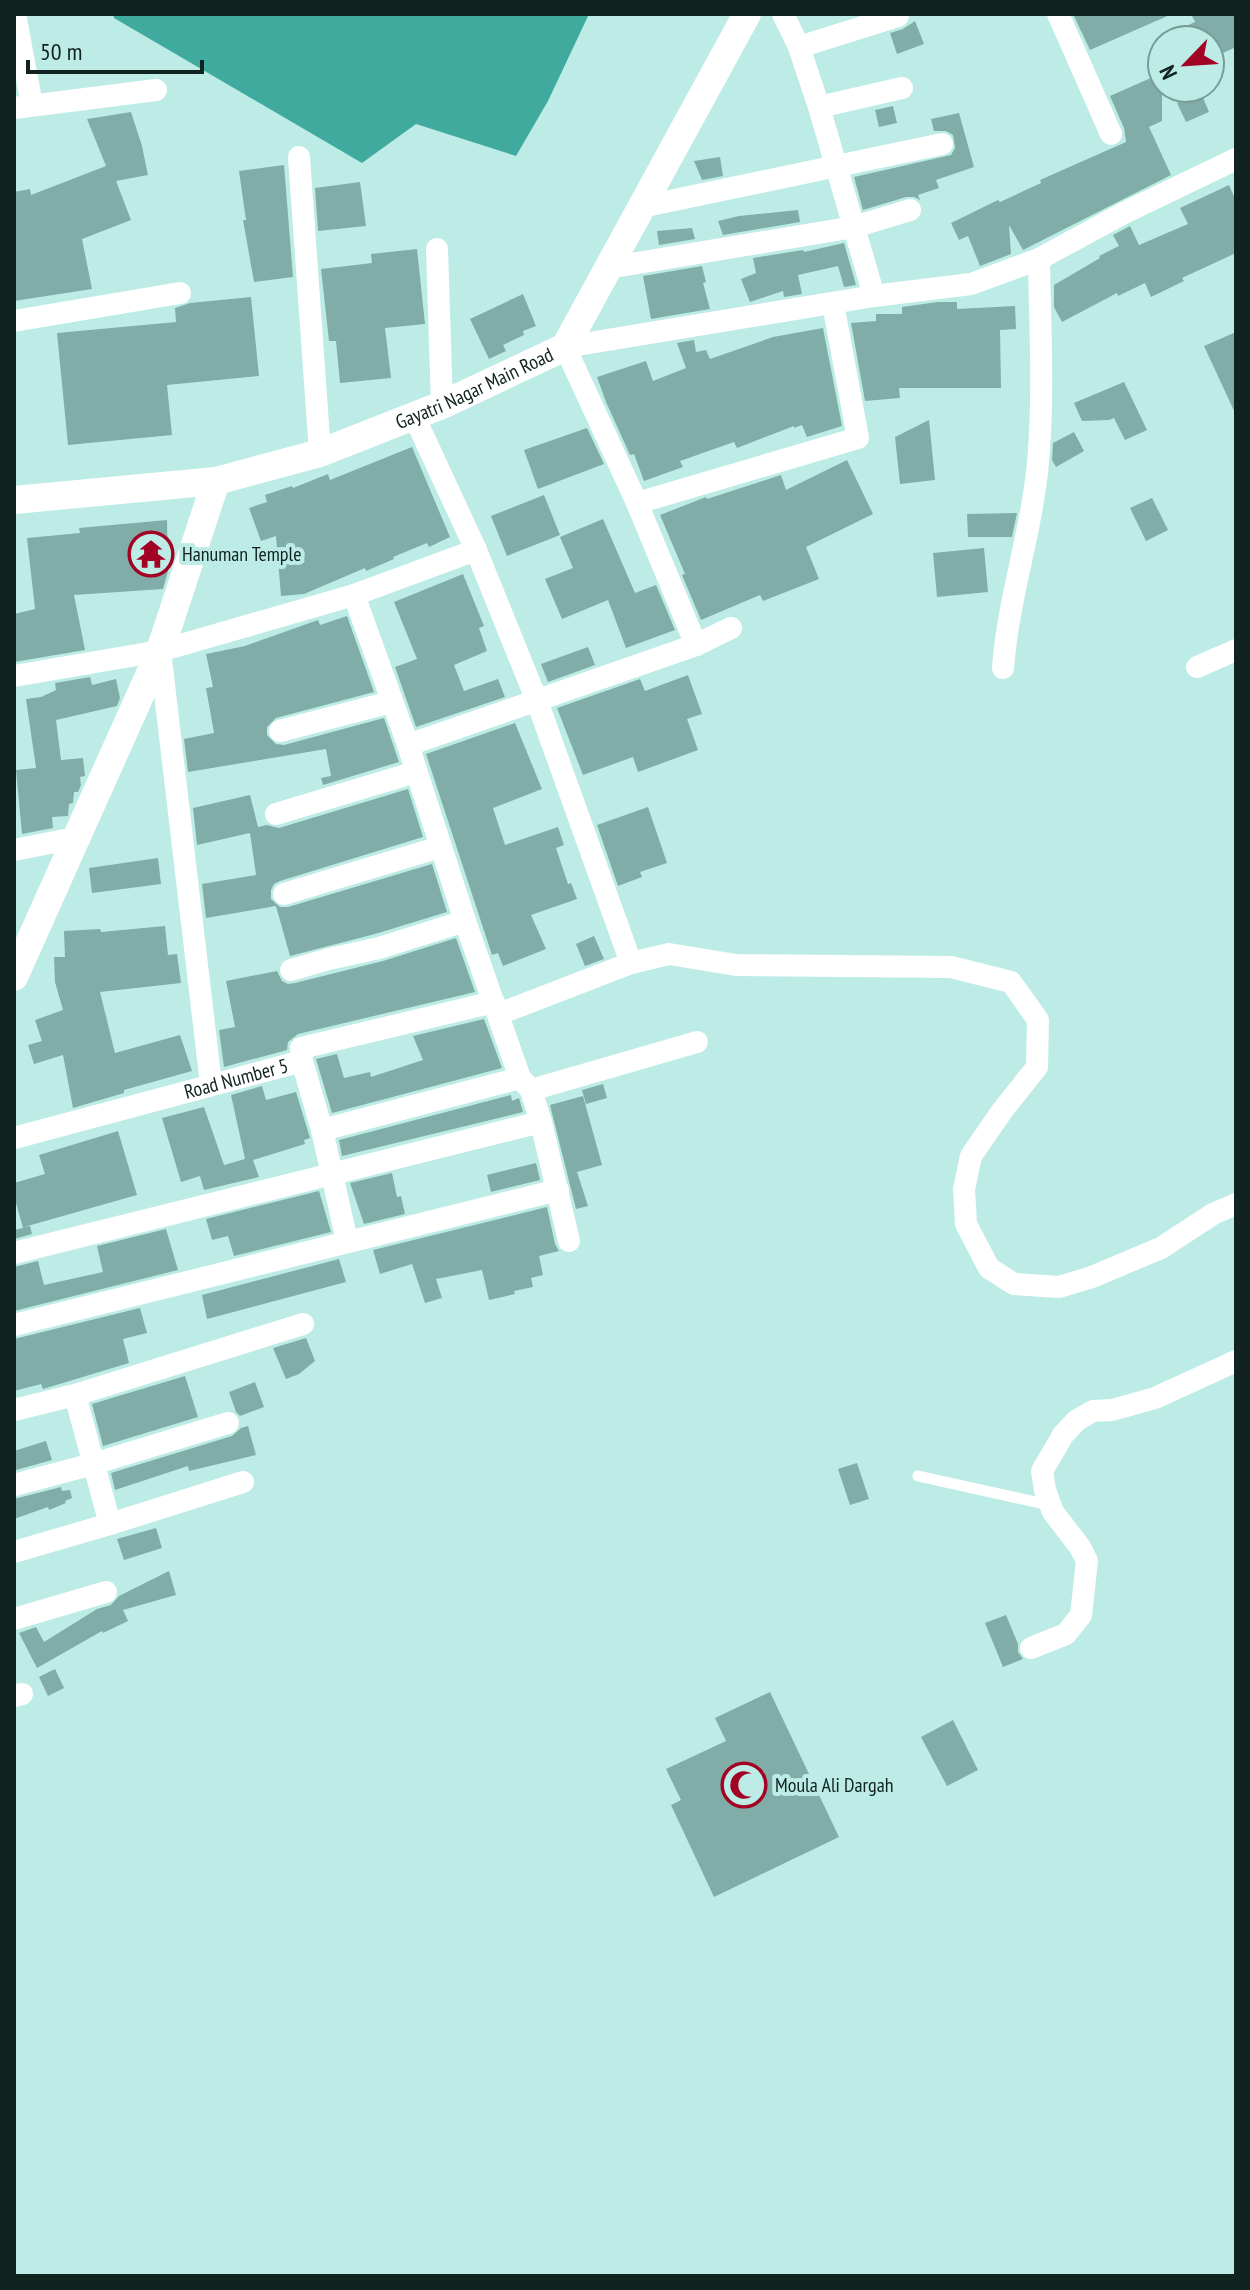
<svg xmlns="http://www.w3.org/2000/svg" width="1250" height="2290" font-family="'PT Sans Narrow',sans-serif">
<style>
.water{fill:#40aa9f}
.building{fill:#80ada7}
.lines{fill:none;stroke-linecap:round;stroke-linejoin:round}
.service{stroke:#fff;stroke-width:11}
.minor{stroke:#fff;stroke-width:22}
.tertiary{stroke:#fff;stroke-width:28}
.labels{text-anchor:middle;stroke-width:8;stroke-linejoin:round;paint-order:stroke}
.street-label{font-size:20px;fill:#112321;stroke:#bdece6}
.poi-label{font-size:20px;fill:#112321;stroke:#bdece6;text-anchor:start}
</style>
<rect width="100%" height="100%" fill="#bdece6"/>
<polygon class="water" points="113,14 589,14 548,101 516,156 416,124 362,163 114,18"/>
<g class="building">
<polygon points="1073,14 1172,14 1090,50"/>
<polygon points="1191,14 1236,14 1236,47 1210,59 1210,40 1155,40 1195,22"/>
<polygon points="915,21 924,44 897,54 890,33 903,29"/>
<polygon points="1162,73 1162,121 1149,127 1171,175 1023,250 1009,225 1011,254 980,266 968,236 959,240 951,223 998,200 1000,202 1041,183 1040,180 1126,142 1124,128 1110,96"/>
<polygon points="1201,93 1209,112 1186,122 1177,103"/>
<polygon points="893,106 897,123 879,127 875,110"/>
<polygon points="131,112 142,146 148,175 116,181 131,220 82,239 92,289 14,301 14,192 30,189 31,195 106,166 87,119"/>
<polygon points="959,113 974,167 936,180 939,188 918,195 920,200 914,197 906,197 863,210 854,177 951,155 955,148 953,135 946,131 934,131 931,119"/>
<polygon points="720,157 723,176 702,180 694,161"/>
<polygon points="284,165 293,277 254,282 243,220 246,220 239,171"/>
<polygon points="360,182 366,226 318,231 315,188"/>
<polygon points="1229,185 1236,201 1236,253 1182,278 1184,281 1151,297 1145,283 1118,296 1117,293 1062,322 1054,307 1054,285 1100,258 1099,256 1119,246 1113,235 1130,226 1139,245 1188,224 1180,208"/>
<polygon points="798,210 800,222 723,235 718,221 739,216"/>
<polygon points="692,228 695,239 659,245 657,231"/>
<polygon points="844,243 856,285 844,287 838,266 798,275 802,294 784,297 783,291 750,302 741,279 756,273 753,258 803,250 804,252"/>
<polygon points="417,249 425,324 385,328 391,378 340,383 336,341 329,341 321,269 372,263 371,254"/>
<polygon points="702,266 706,282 703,283 710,309 651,319 643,276"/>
<polygon points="523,294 536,326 523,331 524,335 503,345 506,351 489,359 470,319"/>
<polygon points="251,297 259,376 167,385 172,435 68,445 57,333 176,322 175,308 190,303"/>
<polygon points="938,302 957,302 957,309 1015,306 1016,329 1000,330 1001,388 899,388 900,398 865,401 851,323 876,321 876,314 902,314 902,307"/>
<polygon points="823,328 842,426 807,437 802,425 794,428 794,426 737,448 734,442 680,461 683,467 644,481 634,454 630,455 606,402 597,377 646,361 653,381 686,368 677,343 694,340 696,352 706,350 710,359 773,337"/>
<polygon points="1236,332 1236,415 1204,346"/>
<polygon points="1124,382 1147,430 1125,440 1114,418 1109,420 1082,421 1074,403"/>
<polygon points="929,420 935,480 900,484 895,437"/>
<polygon points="587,428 604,464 538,489 524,450"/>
<polygon points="1074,432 1084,451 1056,467 1052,460 1053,443"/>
<polygon points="412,447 450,537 429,547 427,543 393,557 394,559 366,571 365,568 304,594 281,596 276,536 261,541 249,508 267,502 265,495 292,486 293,488 328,474 330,480"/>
<polygon points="847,460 873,514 806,547 819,579 763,601 760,595 701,620 682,575 685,574 660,515 706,497 707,499 781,475 786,490"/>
<polygon points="544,495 560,535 507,556 491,516"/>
<polygon points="1152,498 1168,530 1146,541 1130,508"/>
<polygon points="1017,513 1012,537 968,537 967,514"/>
<polygon points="603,519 635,593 656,585 675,630 626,648 608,600 562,619 545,579 573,568 560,537"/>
<polygon points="167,520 168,571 163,589 74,595 85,650 14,662 14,614 35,609 27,538 80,533 79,528"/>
<polygon points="984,548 988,592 937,597 933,553"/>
<polygon points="463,574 484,626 479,628 487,651 454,665 464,691 498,679 505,697 416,727 395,667 417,659 394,602"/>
<polygon points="347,616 374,692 276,718 267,727 267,735 276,744 284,745 384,718 399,762 323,785 321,778 331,776 326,749 188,772 184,739 214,733 206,688 213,687 206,654 245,646 318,620 320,625"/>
<polygon points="588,647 595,665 548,682 541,664"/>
<polygon points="688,675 702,714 687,719 698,750 638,772 633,757 583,775 557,708 640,679 645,691"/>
<polygon points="90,677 92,685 116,679 120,698 117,706 56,720 61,760 83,758 85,776 80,777 81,785 78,792 74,792 73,803 69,804 68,816 52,817 53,828 22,834 16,770 36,768 26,699 41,697 56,690 55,683"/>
<polygon points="515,723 542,789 493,808 505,845 558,827 564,845 556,848 568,884 571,883 577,899 531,915 546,949 503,966 498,953 492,955 426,754"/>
<polygon points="408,789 423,837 280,881 274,884 271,890 271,899 280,907 288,907 432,864 447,912 375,934 290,956 276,906 206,918 202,884 256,875 250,833 197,845 193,808 250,795 258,827 267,825 279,828"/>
<polygon points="648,807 667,863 640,872 642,877 618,886 597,825"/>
<polygon points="158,858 161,884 92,893 89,868"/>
<polygon points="165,926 168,955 177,954 181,983 100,992 115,1053 180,1035 192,1071 124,1090 124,1093 73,1108 63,1055 34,1064 28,1045 42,1041 35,1020 63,1010 55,982 54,957 65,957 64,931 100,929 101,932"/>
<polygon points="594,936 604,959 585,966 576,944"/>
<polygon points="456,938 475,992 298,1034 288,1042 287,1050 224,1067 219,1030 235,1027 226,981 277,971 282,981 288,984 295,983 383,961"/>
<polygon points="484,1019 502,1068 332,1113 316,1059 337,1054 344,1078 370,1072 371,1077 423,1060 413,1036"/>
<polygon points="603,1084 607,1098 586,1104 582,1090"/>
<polygon points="262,1086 266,1100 296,1092 310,1138 304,1140 305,1144 253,1160 259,1177 204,1190 200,1176 181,1182 162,1118 204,1107 224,1165 245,1159 231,1095"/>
<polygon points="511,1095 512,1101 519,1098 523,1112 342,1156 339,1140"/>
<polygon points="583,1096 602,1165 577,1172 588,1206 576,1209 550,1105"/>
<polygon points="118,1131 137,1195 24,1227 30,1226 32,1234 14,1239 14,1230 23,1228 14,1196 14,1183 45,1174 39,1155"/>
<polygon points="536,1163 540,1180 491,1192 487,1175"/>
<polygon points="392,1173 397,1197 401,1196 405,1214 364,1224 350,1183"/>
<polygon points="319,1191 331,1232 234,1256 228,1236 212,1240 206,1219"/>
<polygon points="547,1207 555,1244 559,1251 539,1256 543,1275 531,1278 533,1287 514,1291 515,1294 489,1300 482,1270 436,1279 442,1298 425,1303 412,1264 380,1274 373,1250"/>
<polygon points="166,1229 178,1270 14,1311 14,1267 38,1261 44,1285 103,1272 97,1246"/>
<polygon points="339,1259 346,1282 207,1319 202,1295"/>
<polygon points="140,1308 147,1333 123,1339 129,1363 43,1389 41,1384 14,1391 14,1339"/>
<polygon points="306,1338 315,1361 299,1374 286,1379 273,1348"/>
<polygon points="185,1376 198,1417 103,1446 92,1404"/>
<polygon points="255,1382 264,1407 240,1416 236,1412 229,1392"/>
<polygon points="248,1426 256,1455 189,1471 188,1466 115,1490 111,1473 232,1436 241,1428"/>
<polygon points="46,1441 52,1460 16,1470 14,1451"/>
<polygon points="857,1463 869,1499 850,1505 838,1469"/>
<polygon points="61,1487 62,1491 70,1490 72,1498 65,1501 66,1503 49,1510 48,1507 14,1519 14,1499"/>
<polygon points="156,1528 162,1548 124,1560 117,1539"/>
<polygon points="169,1571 176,1595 123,1610 128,1621 103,1633 102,1631 37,1668 19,1633 36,1627 44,1642 97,1609 111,1605 119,1596"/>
<polygon points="1006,1615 1018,1644 1018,1652 1023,1659 1003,1667 985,1623"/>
<polygon points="55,1669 64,1688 48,1696 39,1677"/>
<polygon points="770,1692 839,1837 714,1897 671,1805 681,1800 666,1769 726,1741 715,1718"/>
<polygon points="953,1720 978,1770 947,1786 921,1737"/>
</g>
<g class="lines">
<polyline class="service" points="918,1476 1049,1505"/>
<g class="minor">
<polyline points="15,14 32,105"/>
<polyline points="783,14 799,47 819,107 874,296"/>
<polyline points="1058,14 1111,134"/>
<polyline points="799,47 898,16"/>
<polyline points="819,107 902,88"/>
<polyline points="14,108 156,90"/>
<polyline points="299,157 320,453"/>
<polyline points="641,207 942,144"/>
<polyline points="437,249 442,405"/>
<polyline points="608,268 854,227 910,210"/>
<polyline points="14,321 180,293"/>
<polyline points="414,416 476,550 537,701 631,963 499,1014"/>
<polyline points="637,503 858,438 833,304"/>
<polyline points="354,595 408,745 465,921 520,1078 531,1090 541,1122 569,1241"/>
<polyline points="696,645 637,503 565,347 874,296 971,284 1039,259 1124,213 1236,159"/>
<polyline points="160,651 211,1084"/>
<polyline points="1197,667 1236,650"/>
<path d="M1003,668C1008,599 1032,531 1038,462C1044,395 1040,327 1039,259"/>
<polyline points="14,676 160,651 354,595 476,550"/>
<polyline points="280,731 391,702"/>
<polyline points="408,745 696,645 731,628"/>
<polyline points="276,814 416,772"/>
<polyline points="14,850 75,838"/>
<polyline points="284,894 440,847"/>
<polyline points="631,963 669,954 736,965 951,967 1011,982 1038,1020 1037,1067 1002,1111 971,1156 964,1189 966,1224 989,1268 1014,1284 1059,1287 1092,1277 1161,1248 1213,1214 1236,1204"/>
<polyline points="291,970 329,959 379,948 465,921"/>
<polyline points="302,1061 322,1130 347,1241"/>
<polyline points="531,1090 697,1042"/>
<polyline points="322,1130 520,1078"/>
<path id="s1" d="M14,1138L302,1061L301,1048L494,1002"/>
<path d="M14,1253C189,1208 365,1165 541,1122"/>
<polyline points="14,1325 558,1190"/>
<polyline points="75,1395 110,1524"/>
<polyline points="14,1410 75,1395 303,1324"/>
<polyline points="14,1485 93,1464 228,1423"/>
<polyline points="14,1552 110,1524 243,1482"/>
<polyline points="14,1619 106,1592"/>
<polyline points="1031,1648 1066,1634 1081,1615 1087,1561 1080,1547 1053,1512 1045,1490 1042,1471 1063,1435 1077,1420 1093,1411 1112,1410 1155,1398 1236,1361"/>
<polyline points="14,1696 22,1694"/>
</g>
<g class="tertiary">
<path id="s2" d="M14,500L216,481L320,453L442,405L565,347L747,14"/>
<polyline points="14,977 160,651 216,481"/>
</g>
</g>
<defs>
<g id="temple-ring" transform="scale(2.3)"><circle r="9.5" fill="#bdece6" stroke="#a20324" stroke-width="1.5"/><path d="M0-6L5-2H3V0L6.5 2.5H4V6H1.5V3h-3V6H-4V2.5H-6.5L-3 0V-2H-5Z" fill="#a20324"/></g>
<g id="mosque-ring" transform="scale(2.3)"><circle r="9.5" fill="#bdece6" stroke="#a20324" stroke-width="1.5"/><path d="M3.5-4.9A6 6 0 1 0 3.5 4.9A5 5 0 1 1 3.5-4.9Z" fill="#a20324"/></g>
</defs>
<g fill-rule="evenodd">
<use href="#temple-ring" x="151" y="554"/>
<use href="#mosque-ring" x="744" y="1785"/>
</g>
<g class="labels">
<g class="street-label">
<text dy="7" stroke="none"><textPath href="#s2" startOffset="478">Gayatri Nagar Main Road</textPath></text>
<text dy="7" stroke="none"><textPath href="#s1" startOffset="230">Road Number 5</textPath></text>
</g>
<g class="poi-label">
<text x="182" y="561">Hanuman Temple</text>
<text x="775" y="1792">Moula Ali Dargah</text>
</g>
</g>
<rect width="1250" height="2290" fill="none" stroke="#112321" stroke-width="32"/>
<g transform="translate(1186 64) rotate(245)"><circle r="38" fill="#bdece6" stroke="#789c97" stroke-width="2"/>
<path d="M0-6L14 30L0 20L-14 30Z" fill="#a20324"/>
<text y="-12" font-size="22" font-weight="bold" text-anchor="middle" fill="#112321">N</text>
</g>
<path d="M28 60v12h174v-12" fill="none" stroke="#112321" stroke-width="4"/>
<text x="40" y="60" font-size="24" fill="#112321" stroke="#bdece6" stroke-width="6" paint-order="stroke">50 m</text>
</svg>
